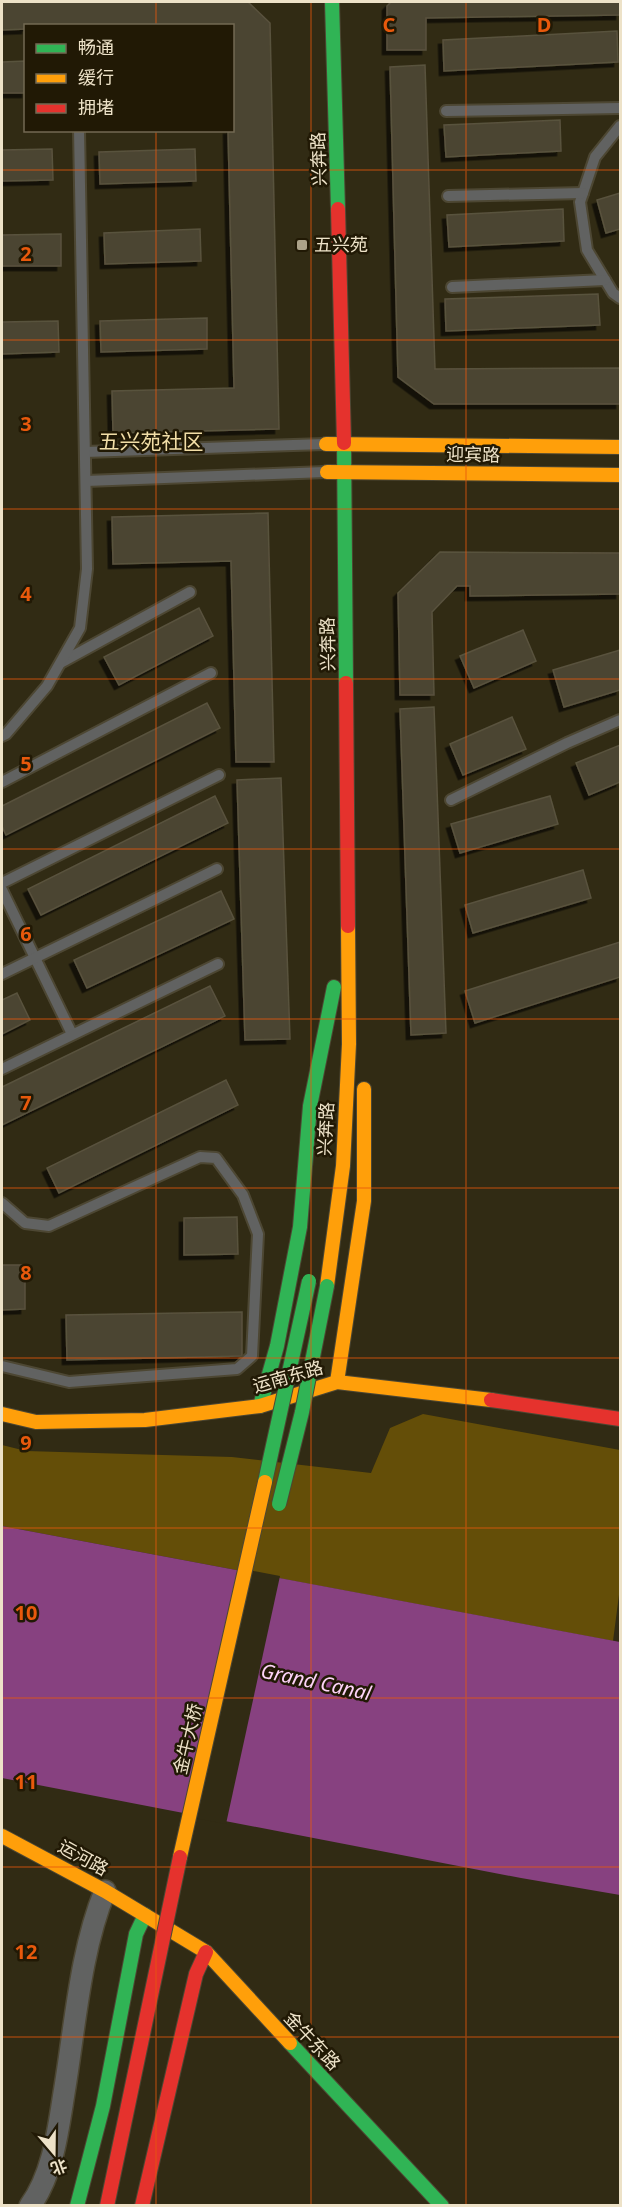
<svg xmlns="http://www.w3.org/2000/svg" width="622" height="2207" font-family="'Noto Sans','Noto Sans SC',sans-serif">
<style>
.green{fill:#644e08}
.water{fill:#874180}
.pier{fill:#312b14}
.building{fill:#4c4531;stroke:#59523e;stroke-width:1.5;filter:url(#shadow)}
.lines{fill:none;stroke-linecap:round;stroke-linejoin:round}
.lane-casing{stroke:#4d4733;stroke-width:14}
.street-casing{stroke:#4d4733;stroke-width:24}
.fast-casing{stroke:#4d4733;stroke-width:16}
.slow-casing{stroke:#4d4733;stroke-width:16}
.jam-casing{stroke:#4d4733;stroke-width:16}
.lane{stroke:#616261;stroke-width:10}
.street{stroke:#616261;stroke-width:21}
.fast{stroke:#30b455;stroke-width:14}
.slow{stroke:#ff9f0a;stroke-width:14}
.jam{stroke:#e5322d;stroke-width:14}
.fast-bridge-casing{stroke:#4d4733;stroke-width:16;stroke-linecap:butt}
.slow-bridge-casing{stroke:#4d4733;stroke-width:16;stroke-linecap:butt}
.jam-bridge-casing{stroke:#4d4733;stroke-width:16;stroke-linecap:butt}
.fast-bridge{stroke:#30b455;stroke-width:14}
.slow-bridge{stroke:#ff9f0a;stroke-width:14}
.jam-bridge{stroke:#e5322d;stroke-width:14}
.grid{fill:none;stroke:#e8590c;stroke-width:1.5;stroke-opacity:0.55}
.poi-dot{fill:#aba289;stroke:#211905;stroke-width:2}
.labels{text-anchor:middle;stroke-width:5;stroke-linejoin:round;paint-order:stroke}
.street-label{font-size:18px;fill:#ede2c8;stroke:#211905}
.poi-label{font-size:18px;fill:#ede2c8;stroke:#211905;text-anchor:start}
.water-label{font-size:20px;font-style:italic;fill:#fed4f9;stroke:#211905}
.quarter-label{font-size:21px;fill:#f2dea7;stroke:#211905}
.grid-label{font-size:20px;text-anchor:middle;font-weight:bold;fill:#e8590c;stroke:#211905;stroke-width:5;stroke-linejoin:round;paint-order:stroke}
</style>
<defs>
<filter id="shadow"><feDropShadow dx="-4.5" dy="4.5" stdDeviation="0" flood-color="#0009"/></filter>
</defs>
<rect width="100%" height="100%" fill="#312b14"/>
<polygon class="green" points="423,1414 620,1450 620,1587 613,1641 2,1526 2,1445 26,1451 232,1457 371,1473 390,1428"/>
<polygon class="water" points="2,1526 620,1642 620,1895 521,1878 2,1778"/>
<polygon class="pier" points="238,1568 280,1576 226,1824 184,1816"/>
<g class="building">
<polygon points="2,2 248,2 270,23 279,429 113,433 112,391 234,388 228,130 232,130 232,26 26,26 26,29 2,30"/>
<polygon points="391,2 620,2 620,15 426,18 426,50 387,50 387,6"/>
<polygon points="617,31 618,62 444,71 443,40"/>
<polygon points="26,61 26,93 2,93 2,62"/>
<polygon points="425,65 435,369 620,368 620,404 434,404 398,377 390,67"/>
<polygon points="560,120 561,151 446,157 444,125"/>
<polygon points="52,149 53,180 2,181 2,150"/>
<polygon points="195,149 196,181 100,184 99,152"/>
<polygon points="620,193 620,229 606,233 597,200"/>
<polygon points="563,209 564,241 449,247 447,215"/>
<polygon points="200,229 201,261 105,264 104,233"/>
<polygon points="61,234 61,266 2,266 2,235"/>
<polygon points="598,294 600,325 446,331 445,299"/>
<polygon points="207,318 207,349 101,352 100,321"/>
<polygon points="58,321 59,352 2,354 2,322"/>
<polygon points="268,513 274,762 236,762 231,561 113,564 112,517"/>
<polygon points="440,552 620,553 620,594 470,596 470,586 457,586 432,612 434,695 400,695 398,593"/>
<polygon points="199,608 213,636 119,685 104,657"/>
<polygon points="523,630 536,661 474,688 460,656"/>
<polygon points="620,650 620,690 564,707 553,670"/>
<polygon points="207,703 220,728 6,835 2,826 2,806"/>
<polygon points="434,707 446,1033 411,1035 400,709"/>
<polygon points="512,717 526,749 463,775 450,744"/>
<polygon points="620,745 620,782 589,795 576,763"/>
<polygon points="281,778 290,1039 245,1040 237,780"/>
<polygon points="215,796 228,823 41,915 28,889"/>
<polygon points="550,796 558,824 460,853 451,824"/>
<polygon points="583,870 591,898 473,933 465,905"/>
<polygon points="221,891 234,919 87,988 74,960"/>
<polygon points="620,942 620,977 475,1023 465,991"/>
<polygon points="210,986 225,1016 2,1125 2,1087"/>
<polygon points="17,993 30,1020 2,1034 2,1000"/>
<polygon points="226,1080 238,1105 59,1193 47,1168"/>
<polygon points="237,1217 238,1254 184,1255 184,1218"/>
<polygon points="2,1265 25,1265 25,1309 2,1310"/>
<polygon points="242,1312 242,1356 67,1360 66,1315"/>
</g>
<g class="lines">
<g class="lane-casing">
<g id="lane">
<polyline points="446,111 620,108"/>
<polyline points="620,126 595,157 580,202 587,250 613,293 620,298"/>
<polyline points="448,196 583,193"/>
<polyline points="452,287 605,280"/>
<polyline points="85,452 325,444"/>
<polyline points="86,481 325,472"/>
<polyline points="62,662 190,592"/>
<polyline points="2,736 6,734 47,686 80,628 87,569 79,130"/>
<polyline points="2,782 211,673"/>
<polyline points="451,800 567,743 620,720"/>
<polyline points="2,883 219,775"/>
<polyline points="2,890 72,1034"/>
<polyline points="2,974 217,869"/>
<polyline points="2,1069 218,964"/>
<polyline points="2,1203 25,1223 49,1226 200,1157 216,1158 243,1195 258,1234 252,1356 237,1369 69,1382 2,1366"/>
</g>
</g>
<g class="street-casing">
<path id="street" d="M30,2206C53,2174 58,2131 64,2093C75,2028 80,1951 105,1891"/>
</g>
<g class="fast-casing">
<g id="fast">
<polyline points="332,2 338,209"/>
<polyline points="344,443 346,683"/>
<polyline points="260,1406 277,1346 300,1227 310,1106 334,987"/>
<polyline points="290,2043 442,2206"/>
<polyline points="77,2206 103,2106 136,1934 145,1915"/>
</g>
</g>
<g class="slow-casing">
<g id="slow">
<polyline points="326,444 620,447"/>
<polyline points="327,472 620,475"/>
<polyline points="327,1286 343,1166 349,1044 348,926"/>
<polyline points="337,1382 364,1201 364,1089"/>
<polyline points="2,1414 36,1422 145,1420 260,1406 337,1382 491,1400"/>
<polyline points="2,1836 105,1891 206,1952 290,2043"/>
</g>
</g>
<g class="jam-casing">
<g id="jam">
<polyline points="338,209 344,443"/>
<polyline points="346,683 348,926"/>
<polyline points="491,1400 620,1419"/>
<polyline points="142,2206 196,1974 206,1952"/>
</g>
</g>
<use href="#lane" class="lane"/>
<use href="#street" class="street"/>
<use href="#fast" class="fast"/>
<use href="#slow" class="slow"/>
<use href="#jam" class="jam"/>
<g class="fast-bridge-casing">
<g id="fast-bridge">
<polyline points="265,1482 309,1281"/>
<polyline points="279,1504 302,1412 327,1286"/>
</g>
</g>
<g class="slow-bridge-casing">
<polyline id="slow-bridge" points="180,1857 265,1482"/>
</g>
<g class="jam-bridge-casing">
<polyline id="jam-bridge" points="107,2206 180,1857"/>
</g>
<use href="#fast-bridge" class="fast-bridge"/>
<use href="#slow-bridge" class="slow-bridge"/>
<use href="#jam-bridge" class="jam-bridge"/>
</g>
<path class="grid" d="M156,2V26M311,2V2206M466,2V2206M156,130V2206M2,170H620M2,340H620M2,509H620M2,679H620M2,849H620M2,1019H620M2,1188H620M2,1358H620M2,1528H620M2,1698H620M2,1867H620M2,2037H620"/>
<rect class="poi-dot" x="296" y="239" width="12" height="12" rx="3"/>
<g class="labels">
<g class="street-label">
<text transform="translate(319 159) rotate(-92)" y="6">兴奔路</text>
<text transform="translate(473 455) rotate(1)" y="6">迎宾路</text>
<text transform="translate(328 644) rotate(-91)" y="6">兴奔路</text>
<text transform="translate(326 1129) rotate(-87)" y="6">兴奔路</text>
<text transform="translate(288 1377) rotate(-16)" y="6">运南东路</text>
<text transform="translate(188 1739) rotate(-77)" y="6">金牛大桥</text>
<text transform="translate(83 1858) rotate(29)" y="6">运河路</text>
<text transform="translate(312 2041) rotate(47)" y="6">金牛东路</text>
</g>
<g class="poi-label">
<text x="314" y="251">五兴苑</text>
</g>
<g class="water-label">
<text transform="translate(316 1682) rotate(12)" y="7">Grand Canal</text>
</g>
<g class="quarter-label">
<text x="151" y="449">五兴苑社区</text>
</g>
</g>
<g class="grid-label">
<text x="389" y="32">C</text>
<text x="544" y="32">D</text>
<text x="26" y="261">2</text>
<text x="26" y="431">3</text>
<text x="26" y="601">4</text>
<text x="26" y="771">5</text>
<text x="26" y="941">6</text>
<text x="26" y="1110">7</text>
<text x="26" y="1280">8</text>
<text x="26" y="1450">9</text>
<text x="26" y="1620">10</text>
<text x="26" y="1789">11</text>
<text x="26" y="1959">12</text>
</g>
<rect width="622" height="2207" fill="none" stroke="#ede2c8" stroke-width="6"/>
<rect x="24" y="24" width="210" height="108" fill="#211905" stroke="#736953" stroke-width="1.5"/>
<rect x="36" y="44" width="30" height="9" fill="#30b455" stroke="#736953" stroke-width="1.5"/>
<text x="78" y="54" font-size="18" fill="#ede2c8">畅通</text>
<rect x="36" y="74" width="30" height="9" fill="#ff9f0a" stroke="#736953" stroke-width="1.5"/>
<text x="78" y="84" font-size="18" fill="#ede2c8">缓行</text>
<rect x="36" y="104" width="30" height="9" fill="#e5322d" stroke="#736953" stroke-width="1.5"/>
<text x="78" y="114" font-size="18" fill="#ede2c8">拥堵</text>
<g transform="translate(54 2153) rotate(160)" stroke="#211905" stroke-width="4.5" paint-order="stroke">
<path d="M0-4.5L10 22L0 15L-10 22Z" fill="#ede2c8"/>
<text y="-9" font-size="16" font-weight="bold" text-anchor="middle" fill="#ede2c8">北</text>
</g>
</svg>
